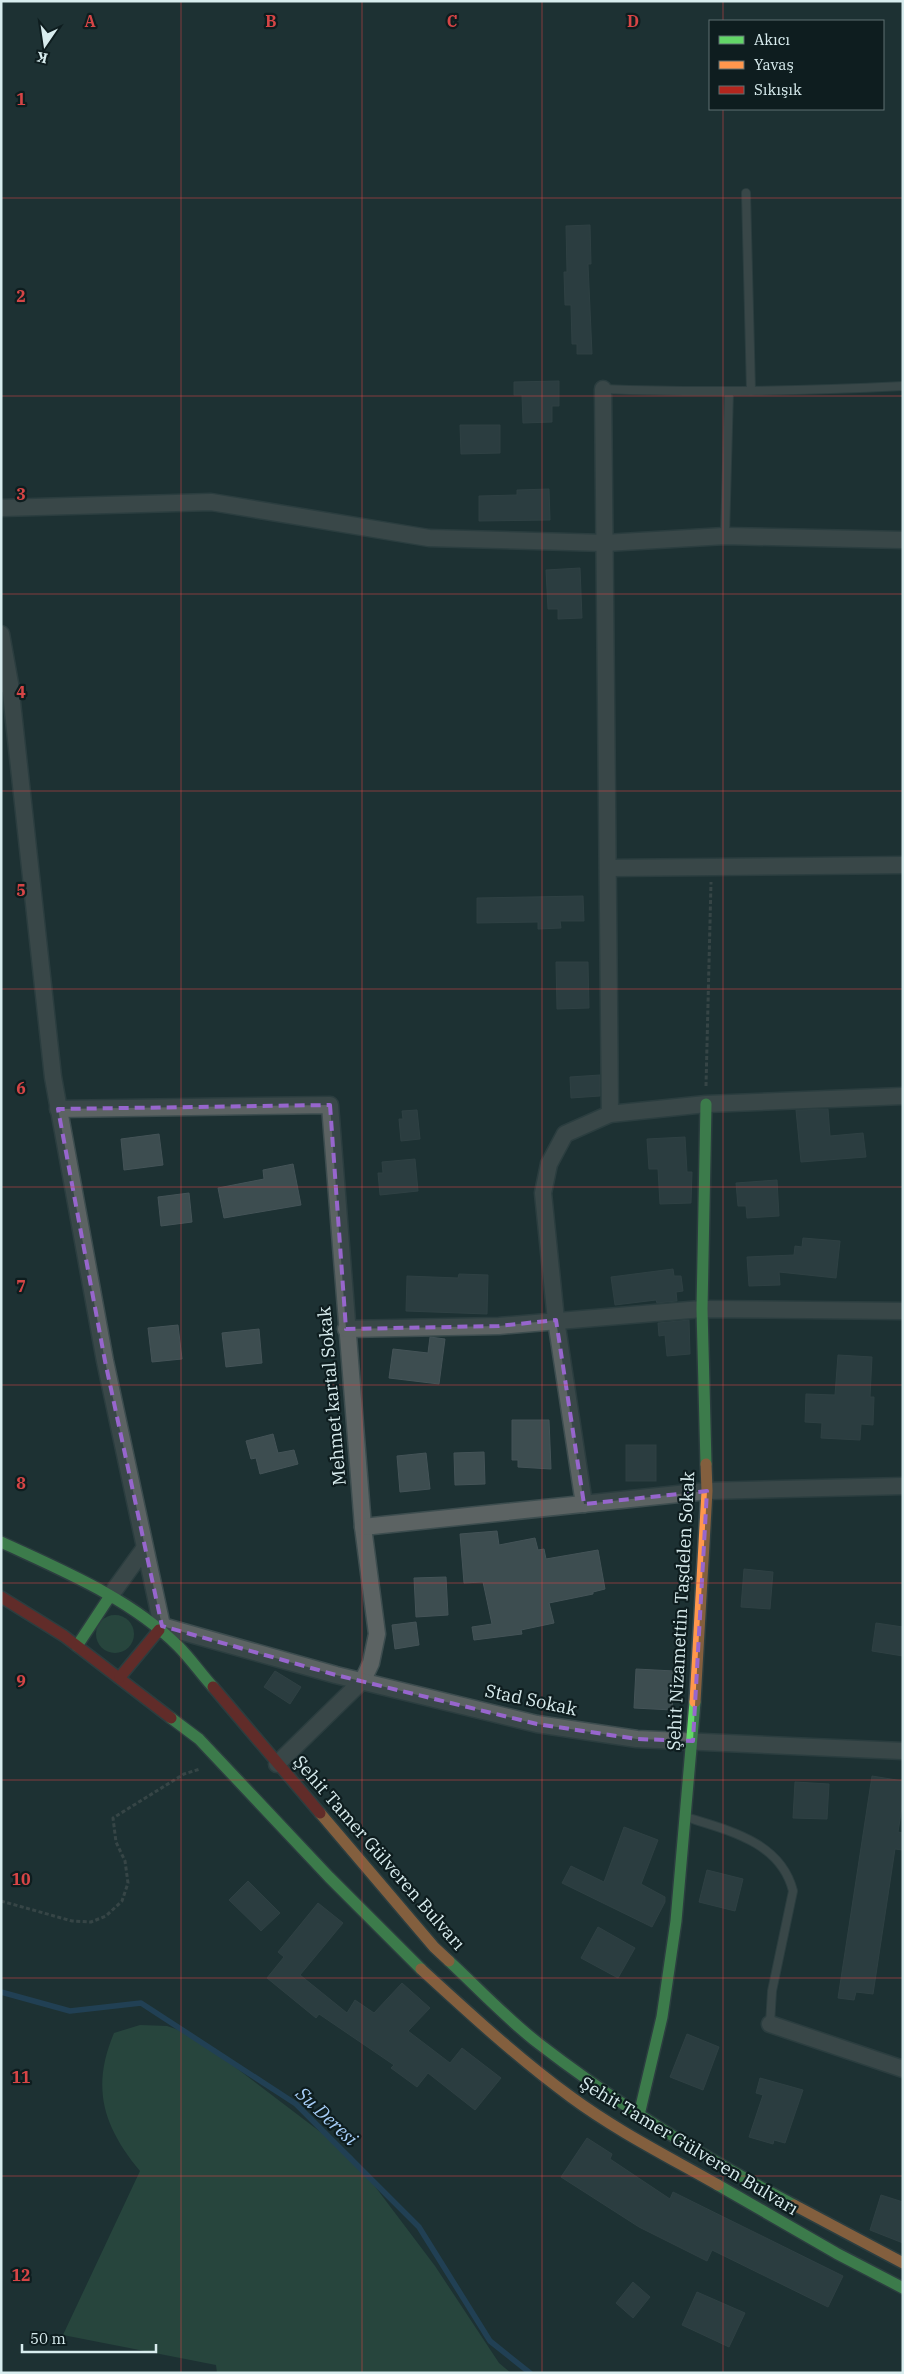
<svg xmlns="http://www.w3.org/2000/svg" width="904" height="2374" font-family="'IBM Plex Serif',serif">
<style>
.green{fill:#335e4a}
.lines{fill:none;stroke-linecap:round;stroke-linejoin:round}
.stream{stroke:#27537c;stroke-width:5.5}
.building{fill:#3d4d50;stroke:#445357}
.lane-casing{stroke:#3d4d4f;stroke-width:10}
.street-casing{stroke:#3d4d4f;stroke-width:19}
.fast-casing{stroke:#3d4d4f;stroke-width:14}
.slow-casing{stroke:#3d4d4f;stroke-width:14}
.jam-casing{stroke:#3d4d4f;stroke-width:14}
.path{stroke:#555e5e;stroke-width:3;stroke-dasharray:4 2.5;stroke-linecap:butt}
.lane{stroke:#5c6363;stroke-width:8}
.street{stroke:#5c6363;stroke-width:16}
.fast{stroke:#63d668;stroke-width:11}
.slow{stroke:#ff974d;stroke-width:11}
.jam{stroke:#b3261e;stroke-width:11}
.marked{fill:none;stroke:#9766cd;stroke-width:4;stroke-dasharray:10 6;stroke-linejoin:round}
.grid{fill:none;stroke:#d64546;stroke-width:1;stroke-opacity:0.55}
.labels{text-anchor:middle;stroke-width:4.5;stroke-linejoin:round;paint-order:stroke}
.street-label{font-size:18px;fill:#d8ecee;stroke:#0e1d1f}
.water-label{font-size:19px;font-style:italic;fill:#a7cef8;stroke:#0e1d1f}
.grid-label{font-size:16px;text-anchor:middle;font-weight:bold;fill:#d64546;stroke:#0e1d1f;stroke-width:4.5;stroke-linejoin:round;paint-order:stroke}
</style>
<rect width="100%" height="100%" fill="#1d3133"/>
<g class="green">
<circle cx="115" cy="1634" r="19"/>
<path d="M140,2025L167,2026L193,2035L352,2156L435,2266L499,2363L511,2373H217L216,2365L63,2335L140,2171C103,2126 91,2088 114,2033Z"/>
</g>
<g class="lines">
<polyline class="stream" points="1,1992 70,2011 141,2003 296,2104 419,2227 490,2341 530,2373"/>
</g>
<g class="building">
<polygon points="590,225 591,264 588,264 592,354 577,354 577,344 572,344 571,305 565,305 564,272 567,272 566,226"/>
<polygon points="559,381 559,406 552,406 552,422 523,423 522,395 514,395 514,382"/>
<polygon points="460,425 500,425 500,453 461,454"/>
<polygon points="549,489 550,520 479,521 479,496 517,495 517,490"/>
<polygon points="580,568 582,618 558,619 558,609 548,609 546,570"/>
<polygon points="583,896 584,921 560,921 561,928 538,929 538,922 477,923 477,898"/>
<polygon points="556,962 588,962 589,1008 557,1009"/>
<polygon points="600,1075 600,1096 571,1098 570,1077"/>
<polygon points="828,1109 830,1136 863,1133 866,1157 801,1162 796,1110"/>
<polygon points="417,1110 420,1139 401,1141 399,1119 403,1119 402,1111"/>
<polygon points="159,1134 163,1165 124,1170 121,1139"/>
<polygon points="685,1137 687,1172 692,1172 691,1203 660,1204 658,1169 649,1169 647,1139"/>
<polygon points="415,1159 418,1191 380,1195 378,1173 383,1173 382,1162"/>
<polygon points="293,1164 301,1205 224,1218 218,1188 264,1179 263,1170"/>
<polygon points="777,1180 779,1216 747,1218 746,1206 738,1206 736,1183"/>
<polygon points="189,1193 192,1222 161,1226 158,1197"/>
<polygon points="803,1238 840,1241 836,1278 779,1272 780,1285 749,1286 747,1257 794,1255 795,1246 802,1247"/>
<polygon points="673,1269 674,1276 681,1276 683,1291 676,1292 677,1301 657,1303 656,1300 615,1305 611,1277"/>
<polygon points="459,1274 488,1275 487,1314 406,1311 407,1276 458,1278"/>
<polygon points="689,1320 690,1354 667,1356 665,1335 659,1336 658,1323"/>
<polygon points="178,1325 182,1359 152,1362 148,1328"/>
<polygon points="259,1329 262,1363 226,1367 222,1333"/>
<polygon points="430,1337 445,1339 439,1384 389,1378 393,1349 428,1353"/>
<polygon points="838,1355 872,1357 870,1397 874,1397 873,1425 861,1424 860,1440 821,1438 822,1423 805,1422 806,1394 835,1395"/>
<polygon points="512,1420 549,1420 551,1469 518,1467 518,1460 512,1460"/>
<polygon points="273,1434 278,1453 294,1450 298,1464 260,1474 256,1458 251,1459 246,1441"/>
<rect x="626" y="1445" width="30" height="36"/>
<polygon points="484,1452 485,1484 455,1485 454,1453"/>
<polygon points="426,1453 430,1489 400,1492 397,1456"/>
<polygon points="497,1531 499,1545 535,1538 538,1550 544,1549 546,1559 598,1550 605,1589 593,1592 593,1594 549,1603 554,1623 521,1630 522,1634 474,1640 472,1627 492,1624 483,1582 464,1583 460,1534"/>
<polygon points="744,1569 773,1572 770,1609 741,1607"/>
<polygon points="446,1577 448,1615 416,1617 414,1578"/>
<polygon points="416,1622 419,1645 395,1649 392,1625"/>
<polygon points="876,1623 903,1627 903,1656 872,1651"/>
<polygon points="636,1669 674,1671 672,1710 634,1708"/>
<polygon points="275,1671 301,1687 290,1704 264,1687"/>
<polygon points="872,1776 903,1781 903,1801 898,1832 903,1833 903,1850 895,1849 873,1994 856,1992 854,2000 838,1998"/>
<polygon points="795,1782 829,1784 827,1819 793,1818"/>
<polygon points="624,1827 658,1840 641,1884 665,1897 665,1902 652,1927 562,1883 571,1866 604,1882"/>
<polygon points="707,1870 743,1879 735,1911 699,1902"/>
<polygon points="248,1881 280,1913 261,1931 229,1900"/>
<polygon points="318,1903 343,1923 300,1975 347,2013 355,2000 374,2013 402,1983 430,2008 408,2031 450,2063 462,2048 501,2078 475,2110 428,2073 417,2087 391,2068 394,2065 319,2014 316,2018 267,1978 284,1957 278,1952"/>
<polygon points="598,1927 635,1948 618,1978 581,1958"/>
<polygon points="687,2034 719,2047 703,2090 670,2077"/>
<polygon points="760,2078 803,2090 785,2143 774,2140 773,2144 749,2137 763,2095 756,2093"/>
<polygon points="587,2138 612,2154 610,2159 670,2199 673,2192 843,2276 828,2307 712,2250 707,2261 639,2227 561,2177"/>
<polygon points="881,2195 903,2202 903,2243 870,2230"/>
<polygon points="633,2282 650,2297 633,2318 616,2303"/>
<polygon points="697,2292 745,2313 729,2347 682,2325"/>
</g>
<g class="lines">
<g class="lane-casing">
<g id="lane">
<polyline points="746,193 751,391"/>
<path d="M603,389C703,393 803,391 903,386"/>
<polyline points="725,536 729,391"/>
<path d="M689,1818C731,1831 781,1843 793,1891L772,1991L770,2024"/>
</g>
</g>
<g class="street-casing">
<g id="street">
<polyline points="603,389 610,1114"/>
<polyline points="1,508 211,502 429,538 605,543 725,536 903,540"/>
<polyline points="1,634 10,684"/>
<polyline points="1,684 10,684 53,1077 105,1361 162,1626 159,1630"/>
<polyline points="608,868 903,865"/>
<polyline points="58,1109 330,1105 363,1527 377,1634 371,1663 363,1680 277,1764"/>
<polyline points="346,1329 499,1326 702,1309 903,1311"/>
<polyline points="584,1504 556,1320 543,1193 549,1164 565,1134 610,1114 706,1104 903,1096"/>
<polyline points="363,1527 707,1491 903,1486"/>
<polyline points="110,1596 144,1549"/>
<polyline points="162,1626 336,1675 537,1724 637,1739 903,1751"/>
<polyline points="770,2024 903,2069"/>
</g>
</g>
<g class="fast-casing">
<g id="fast">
<polyline points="706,1104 702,1309 706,1464"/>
<path d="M1,1542C61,1570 130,1598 178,1646C191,1659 201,1674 213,1687"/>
<polyline points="77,1646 110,1596"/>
<polyline points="171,1718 199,1739 329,1877 421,1969"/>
<path d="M449,1961C478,1988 507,2019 538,2043C618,2105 705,2158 794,2205"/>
<polyline points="639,2115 662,2017 676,1921 695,1702"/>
<polyline points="718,2185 836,2253 903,2288"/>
</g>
</g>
<g class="slow-casing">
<g id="slow">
<polyline points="695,1702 707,1491 706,1464"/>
<polyline points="320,1813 434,1947 449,1961"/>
<path d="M421,1969C469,2013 519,2059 571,2097C617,2131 669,2157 718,2185"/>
<polyline points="794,2205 903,2263"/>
</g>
</g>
<g class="jam-casing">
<g id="jam">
<polyline points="1,1597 64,1636 171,1718"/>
<polyline points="120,1677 159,1630"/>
<polyline points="213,1687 320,1813"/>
</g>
</g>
<g class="path">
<polyline points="706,1086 711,882"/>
<polyline points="1,1901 72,1921 91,1922 106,1916 122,1901 128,1883 125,1861 116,1842 113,1818 184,1774 200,1769"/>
</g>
<use href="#lane" class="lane"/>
<use href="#street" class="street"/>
<use href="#fast" class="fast"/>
<use href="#slow" class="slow"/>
<use href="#jam" class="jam"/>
</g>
<path d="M0 0H904V2374H0ZM330,1105L346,1329L499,1326L556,1320L584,1504L707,1491L693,1741L637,1739L537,1724L336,1675L162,1626L105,1361L58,1109Z" fill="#1d3133" fill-opacity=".55" fill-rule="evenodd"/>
<path class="marked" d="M330,1105L346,1329L499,1326L556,1320L584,1504L707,1491L693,1741L637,1739L537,1724L336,1675L162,1626L105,1361L58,1109Z"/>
<path class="grid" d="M181,1V2373M362,1V2373M542,1V2373M723,1V21M723,109V2373M1,198H903M1,396H903M1,594H903M1,791H903M1,989H903M1,1187H903M1,1385H903M1,1583H903M1,1780H903M1,1978H903M1,2176H903"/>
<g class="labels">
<g class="street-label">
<text transform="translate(332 1396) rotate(-95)" y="6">Mehmet kartal Sokak</text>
<text transform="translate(681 1611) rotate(-87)" y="6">Şehit Nizamettin Taşdelen Sokak</text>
<text transform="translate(531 1700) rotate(12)" y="6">Stad Sokak</text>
<text transform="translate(379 1853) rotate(49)" y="6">Şehit Tamer Gülveren Bulvarı</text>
<text transform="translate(689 2146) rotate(31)" y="6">Şehit Tamer Gülveren Bulvarı</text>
</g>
<g class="water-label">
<text transform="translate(327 2116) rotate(43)" y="7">Su Deresi</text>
</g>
</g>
<g class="grid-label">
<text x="90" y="27">A</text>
<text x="271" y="27">B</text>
<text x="452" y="27">C</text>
<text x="633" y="27">D</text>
<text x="21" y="105">1</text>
<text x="21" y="302">2</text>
<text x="21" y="500">3</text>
<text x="21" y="698">4</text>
<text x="21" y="896">5</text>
<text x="21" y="1094">6</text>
<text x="21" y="1292">7</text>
<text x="21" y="1489">8</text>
<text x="21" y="1687">9</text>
<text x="21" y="1885">10</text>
<text x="21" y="2083">11</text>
<text x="21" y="2281">12</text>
</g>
<rect width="904" height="2374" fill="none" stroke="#d8ecee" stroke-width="5"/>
<rect x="709" y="20" width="175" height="90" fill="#0e1d1f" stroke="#5f7072"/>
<rect x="719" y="36" width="25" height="8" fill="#63d668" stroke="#5f7072"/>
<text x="754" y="45" font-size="15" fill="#d8ecee">Akıcı</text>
<rect x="719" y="61" width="25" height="8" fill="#ff974d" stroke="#5f7072"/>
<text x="754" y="70" font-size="15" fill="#d8ecee">Yavaş</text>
<rect x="719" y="86" width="25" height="8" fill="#b3261e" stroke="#5f7072"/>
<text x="754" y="95" font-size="15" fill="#d8ecee">Sıkışık</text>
<g transform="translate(45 45) rotate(193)" stroke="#0e1d1f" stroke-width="4" paint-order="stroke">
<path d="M0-4L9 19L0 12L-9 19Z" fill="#d8ecee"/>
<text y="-8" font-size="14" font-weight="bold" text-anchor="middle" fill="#d8ecee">K</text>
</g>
<path d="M22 2344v8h134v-8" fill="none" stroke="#d8ecee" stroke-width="2.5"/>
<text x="30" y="2344" font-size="15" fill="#d8ecee" stroke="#0e1d1f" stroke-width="4" paint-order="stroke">50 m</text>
</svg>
